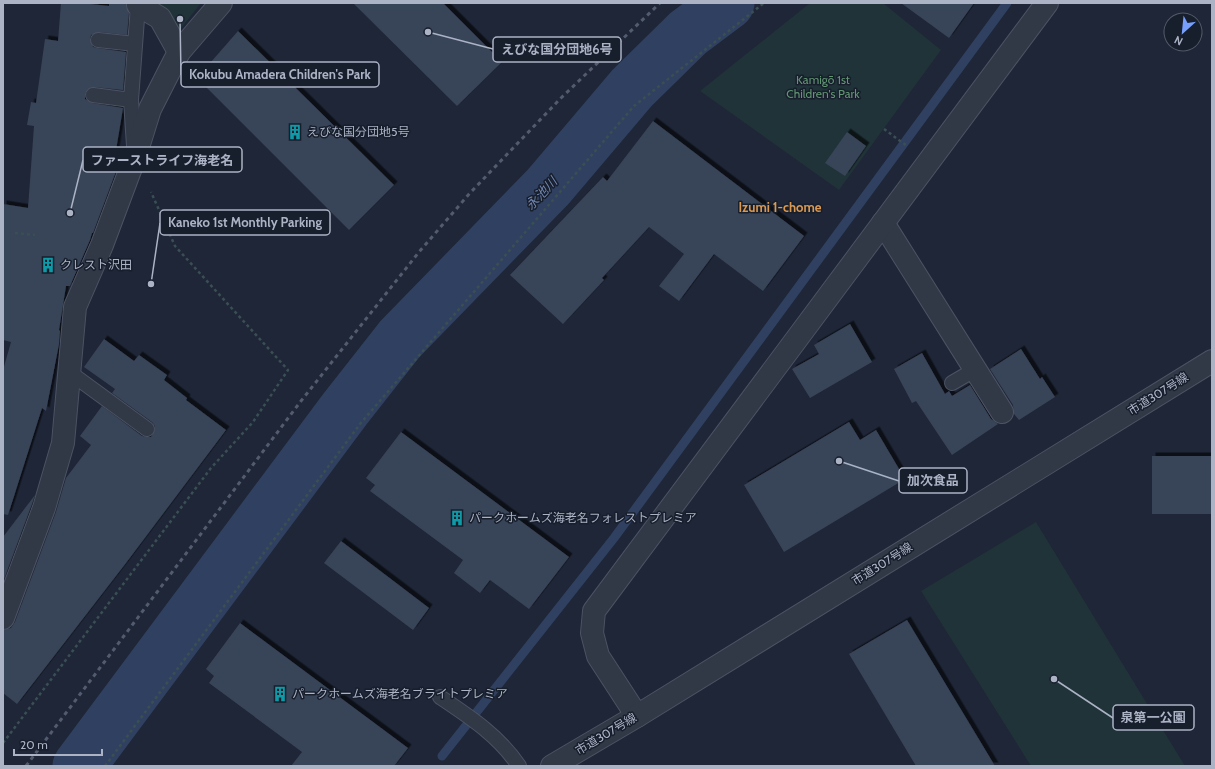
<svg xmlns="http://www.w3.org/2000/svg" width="1215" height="769" font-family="Cabin,'Noto Sans JP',sans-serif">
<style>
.green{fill:#203338}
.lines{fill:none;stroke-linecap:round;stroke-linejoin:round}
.stream{stroke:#304060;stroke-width:9}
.river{stroke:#304060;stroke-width:53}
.building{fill:#394458;filter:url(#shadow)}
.service-casing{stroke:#4c5363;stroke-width:16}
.minor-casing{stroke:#4c5363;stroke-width:24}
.tertiary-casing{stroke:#4c5363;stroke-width:24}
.path{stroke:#3a4f53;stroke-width:2.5;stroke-dasharray:3 3;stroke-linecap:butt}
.service{stroke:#313947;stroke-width:14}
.minor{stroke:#313947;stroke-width:22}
.tertiary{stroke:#313947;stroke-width:22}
.rail{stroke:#535c6f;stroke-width:3;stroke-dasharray:4 4;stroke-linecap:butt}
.labels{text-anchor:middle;stroke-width:3;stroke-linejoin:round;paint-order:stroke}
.park-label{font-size:12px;fill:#629672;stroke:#171e2c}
.poi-label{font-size:12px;fill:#abb3c5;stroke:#171e2c;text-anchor:start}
.street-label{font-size:12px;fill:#abb3c5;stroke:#171e2c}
.water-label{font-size:13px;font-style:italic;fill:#7186b0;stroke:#171e2c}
.neighbourhood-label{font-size:13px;font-weight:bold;fill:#d99952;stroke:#171e2c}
.leader{fill:none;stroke:#abb3c5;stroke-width:1.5}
.callout-dot{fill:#abb3c5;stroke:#171e2c;stroke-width:1.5}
.callout{fill:#171e2c;stroke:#abb3c5;stroke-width:1.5}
.callout-label{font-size:13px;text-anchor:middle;font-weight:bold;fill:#abb3c5}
</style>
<defs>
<filter id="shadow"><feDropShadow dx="3.5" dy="-3.5" stdDeviation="0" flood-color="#0009"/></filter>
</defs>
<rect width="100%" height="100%" fill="#1e2637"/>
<g class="green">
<polygon points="152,3 201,3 178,32 165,7"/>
<polygon points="810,3 883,3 941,50 839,190 700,91"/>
<polygon points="1036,522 1185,766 1031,766 921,591"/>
</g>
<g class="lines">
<polyline class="stream" points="442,756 614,538 1007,3"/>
<polyline class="river" points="79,766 345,409 400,339 548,187 632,88 688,33 728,3"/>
</g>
<g class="building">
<polygon points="61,3 81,3 109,6 109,3 126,3 126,6 129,13 127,35 99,32 91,35 90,39 93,47 97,48 126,52 123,90 94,87 87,90 85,94 85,99 92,103 123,108 116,150 124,150 93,233 92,233 90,240 70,286 66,286 59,330 60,331 59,344 46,411 42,408 8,515 3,514 3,370 11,342 3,340 3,204 28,208 34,126 27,125 31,102 36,103 45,39 58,41"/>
<polygon points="353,3 443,3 502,62 457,106"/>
<polygon points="901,3 974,3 949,38"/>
<polygon points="238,31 394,185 349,230 197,78"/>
<polygon points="653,121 804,236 763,291 714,254 679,301 659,286 684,254 649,227 602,278 604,280 563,324 510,275 603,177 607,181"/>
<polygon points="847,132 866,146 845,176 825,163"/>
<polygon points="850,324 872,362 810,398 792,369 819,354 814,345"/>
<polygon points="104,339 134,361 139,355 167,375 164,380 187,398 186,400 226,430 126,563 17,704 3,693 3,630 11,628 15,622 56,512 66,478 91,445 80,436 102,406 142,436 146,437 151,437 155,430 155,426 152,422 112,393 115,389 84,367"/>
<polygon points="1021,349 1040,379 1042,377 1055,397 1019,420 1014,414 1013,405 990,369"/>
<polygon points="922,353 945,394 949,391 952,396 970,385 991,419 998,424 952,455 916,401 912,403 894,369"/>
<polygon points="849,422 860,440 876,430 905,479 784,552 744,485"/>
<polygon points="401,432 569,557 529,609 490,580 480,593 454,573 463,560 370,491 375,485 366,478"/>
<rect x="1152" y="456" width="60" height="58"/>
<polygon points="35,495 32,504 3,582 3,537"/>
<polygon points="341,541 429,608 413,630 324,563"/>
<polygon points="907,620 995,766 916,766 849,654"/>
<polygon points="240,623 408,748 394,766 291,766 302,752 209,683 214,676 206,669"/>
</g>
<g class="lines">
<g class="service-casing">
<g id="service">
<polyline points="98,40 135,44"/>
<polyline points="93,95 131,100"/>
<polyline points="134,146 131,100 138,5"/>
<polyline points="69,372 147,429"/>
<polyline points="952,383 976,369"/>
<path d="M440,697C470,717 499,736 519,766"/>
</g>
</g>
<g class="minor-casing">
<g id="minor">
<polyline points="883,223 1002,412"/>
<polyline points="3,618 44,508 63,443 75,307 102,245 135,157 150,109 179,52 160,18 138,5 139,3"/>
</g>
</g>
<g class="tertiary-casing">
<g id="tertiary">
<polyline points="179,52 221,3"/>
<polyline points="637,716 598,656 592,633 594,611 1047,3"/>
<polyline points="552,766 637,716 1212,361"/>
</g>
</g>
<g class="path">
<polyline points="884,129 907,146"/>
<polyline points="15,233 35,235"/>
<polyline points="3,743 211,468 253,422 288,370 175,246 151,192"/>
<polyline points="105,766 360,424 634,106 764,3"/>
</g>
<use href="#service" class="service"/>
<use href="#minor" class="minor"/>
<use href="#tertiary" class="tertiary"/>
<polyline class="rail" points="26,766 301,401 419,252 470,193 561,98 660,3"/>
</g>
<defs>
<g id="building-bare" transform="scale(1.2)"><path d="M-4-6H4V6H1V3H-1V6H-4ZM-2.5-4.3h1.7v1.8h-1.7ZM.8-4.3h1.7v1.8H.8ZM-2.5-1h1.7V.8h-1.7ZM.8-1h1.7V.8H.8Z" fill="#0f9aa8" stroke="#171e2c" stroke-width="2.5" paint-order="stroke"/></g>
</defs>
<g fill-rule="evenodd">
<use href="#building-bare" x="295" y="132"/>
<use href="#building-bare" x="48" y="265"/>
<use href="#building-bare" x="457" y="518"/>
<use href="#building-bare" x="280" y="694"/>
</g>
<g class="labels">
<g class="park-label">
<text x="823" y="84">Kamigō 1st<tspan x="823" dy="14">Children's Park</tspan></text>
</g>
<g class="poi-label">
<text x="307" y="136">えびな国分団地5号</text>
<text x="60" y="269">クレスト沢田</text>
<text x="469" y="522">パークホームズ海老名フォレストプレミア</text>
<text x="292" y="698">パークホームズ海老名ブライトプレミア</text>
</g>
<g class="street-label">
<text transform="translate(1158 394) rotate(-32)" y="4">市道307号線</text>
<text transform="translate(882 564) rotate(-32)" y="4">市道307号線</text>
<text transform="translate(606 734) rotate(-31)" y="4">市道307号線</text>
</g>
<g class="water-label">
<text transform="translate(541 193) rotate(-47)" y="5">永池川</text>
</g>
<g class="neighbourhood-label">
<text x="780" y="212">Izumi 1-chome</text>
</g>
</g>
<path class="leader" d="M428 32L493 49M180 19L181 75M70 213L83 160M151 284L160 223M839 461L899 481M1054 679L1113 718"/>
<g class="callout-dot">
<circle cx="428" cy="32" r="4"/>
<circle cx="180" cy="19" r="4"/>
<circle cx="70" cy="213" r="4"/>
<circle cx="151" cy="284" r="4"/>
<circle cx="839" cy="461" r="4"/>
<circle cx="1054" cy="679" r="4"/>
</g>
<g class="callout">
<rect x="493" y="37" width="128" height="25" rx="4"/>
<rect x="181" y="62" width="198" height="25" rx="4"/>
<rect x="83" y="147" width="159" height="25" rx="4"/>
<rect x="160" y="210" width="170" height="25" rx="4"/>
<rect x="899" y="468" width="68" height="25" rx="4"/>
<rect x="1113" y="705" width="81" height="25" rx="4"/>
</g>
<g class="callout-label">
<text x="557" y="54">えびな国分団地6号</text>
<text x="280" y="79">Kokubu Amadera Children's Park</text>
<text x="162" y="165">ファーストライフ海老名</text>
<text x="245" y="227">Kaneko 1st Monthly Parking</text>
<text x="933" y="485">加次食品</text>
<text x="1153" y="722">泉第一公園</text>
</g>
<rect width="1215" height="769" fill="none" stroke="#abb3c5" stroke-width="8"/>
<g transform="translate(1183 32) rotate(207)"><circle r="19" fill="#171e2c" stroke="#525a69"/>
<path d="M0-3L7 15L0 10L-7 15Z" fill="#779ffe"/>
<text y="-6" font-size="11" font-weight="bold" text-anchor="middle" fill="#abb3c5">N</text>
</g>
<path d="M14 749v6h88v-6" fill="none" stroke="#abb3c5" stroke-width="2"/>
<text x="20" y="749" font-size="12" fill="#abb3c5" stroke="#171e2c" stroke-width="3" paint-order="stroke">20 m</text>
</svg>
